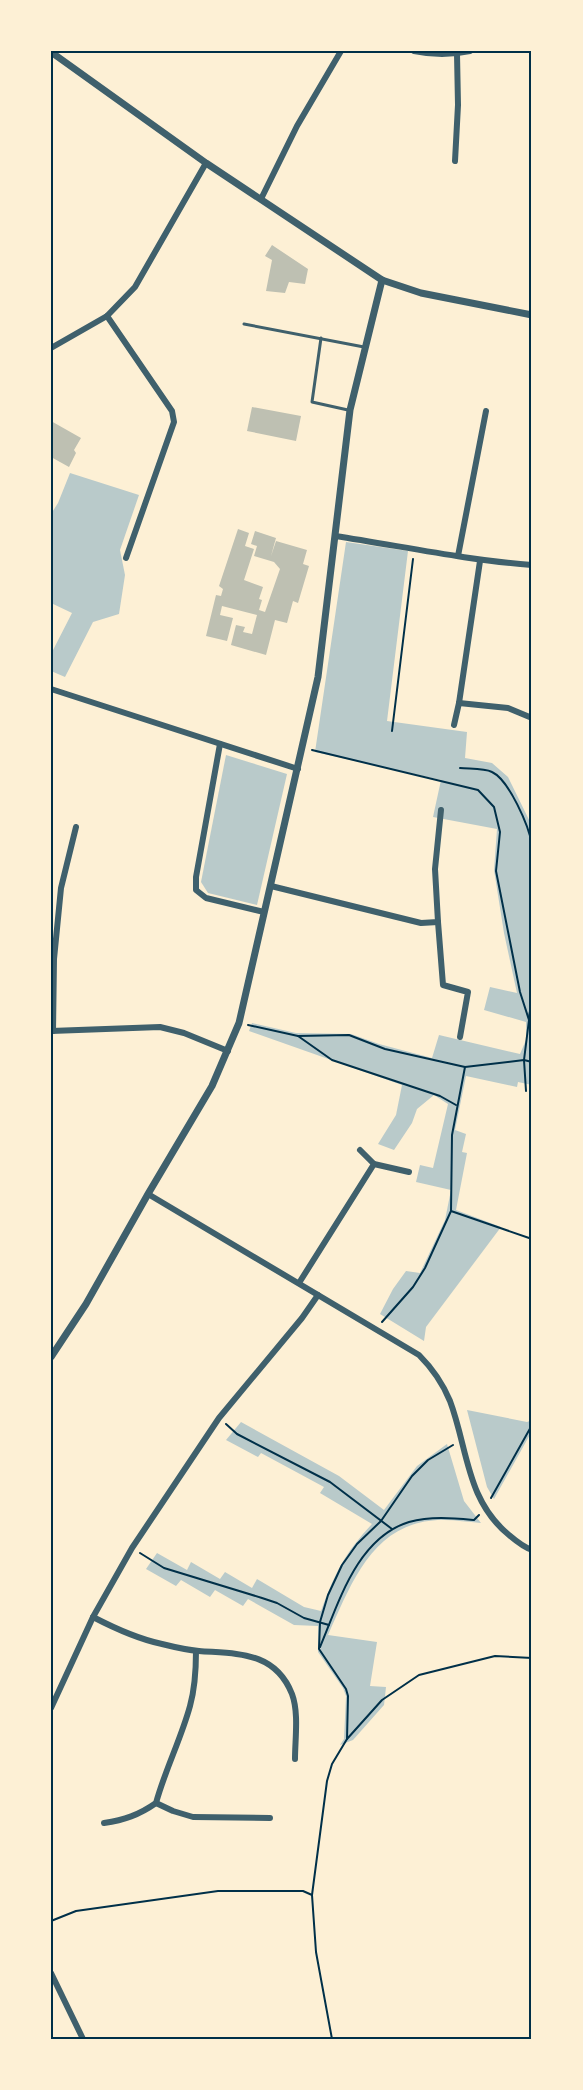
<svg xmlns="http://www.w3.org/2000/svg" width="583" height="2090" font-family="'Titillium Web',sans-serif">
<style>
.green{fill:#b9caca}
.building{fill:#bec0b2}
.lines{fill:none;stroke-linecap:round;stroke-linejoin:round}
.path{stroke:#003049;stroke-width:2}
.service{stroke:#3f606c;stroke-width:3}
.minor{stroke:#3f606c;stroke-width:6}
.tertiary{stroke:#3f606c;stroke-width:7}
.neatline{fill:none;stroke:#003049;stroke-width:2}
</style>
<rect width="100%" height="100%" fill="#fdf0d5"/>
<g class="green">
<polygon points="70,473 139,495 120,550 125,575 119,614 93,622 65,677 51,671 51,654 72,613 51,603 51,514 58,503"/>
<polygon points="346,542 408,551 387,721 467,732 465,758 492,763 508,777 532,826 532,1085 518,1082 517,1087 466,1076 455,1130 466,1134 462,1152 467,1153 456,1210 501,1227 426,1327 424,1341 380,1314 393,1289 406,1271 420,1273 445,1220 451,1190 416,1182 420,1165 433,1168 448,1104 434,1095 417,1109 412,1123 394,1150 378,1144 396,1115 402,1085 249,1031 252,1023 296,1033 351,1034 379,1044 432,1058 439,1035 520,1054 526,1040 526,1022 484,1010 490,987 517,993 504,933 494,870 497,829 433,817 441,780 315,752"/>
<polygon points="226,755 287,774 257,905 208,893 201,882"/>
<polygon points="467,1410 527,1422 532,1420 532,1431 494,1499 487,1487"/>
<path d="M241,1422L339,1476L384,1510L417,1466L447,1444L464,1501L481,1523C468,1522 456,1520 444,1520C374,1519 352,1582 328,1635L377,1642L370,1686L386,1687L384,1705L353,1740L340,1745L344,1739L346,1696L343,1688L318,1652V1626L294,1625L248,1599L243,1606L215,1590L210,1597L181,1580L176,1586L146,1569L157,1553L187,1570L191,1562L220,1579L225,1572L252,1588L257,1579L304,1607L321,1611C335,1573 344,1554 372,1524L320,1493L324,1487L261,1453L258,1457L226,1440Z"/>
</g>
<g class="building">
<polygon points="272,245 308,269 305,284 289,282 285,293 266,291 272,260 265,256"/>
<polygon points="252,407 301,416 296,441 247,431"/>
<polygon points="51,421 81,438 74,450 76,453 69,467 51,457"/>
<polygon points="238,529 249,533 245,546 254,549 244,580 263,587 259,599 262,600 259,610 265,612 280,569 274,562 254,556 257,546 251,544 255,531 276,538 271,556 276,541 307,550 303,564 309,566 298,603 293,601 287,623 275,620 266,655 231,645 236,625 245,627 243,632 252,634 257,615 222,606 220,615 233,618 227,641 206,636 216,595 221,596 223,589 219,586"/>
</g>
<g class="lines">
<g class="path">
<polyline points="392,731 413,559"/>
<polyline points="312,750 478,790 494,807 500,832 496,871 520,992 529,1020 524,1060 526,1091"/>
<path d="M460,768C470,769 484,768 492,772C509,780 529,826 532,845"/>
<polyline points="529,1017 532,1000"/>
<polyline points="248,1025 298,1036 349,1035 385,1049 465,1067 524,1060 532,1062"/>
<polyline points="298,1036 332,1060 440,1096 456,1105"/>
<polyline points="451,1211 532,1239"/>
<polyline points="382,1322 413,1287 425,1268 451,1211 452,1135 465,1067"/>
<polyline points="226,1424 237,1434 330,1482 392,1529"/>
<polyline points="491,1498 532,1425"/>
<polyline points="140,1553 164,1568 262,1598 277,1603 304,1618 329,1625"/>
<path d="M320,1647C339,1602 357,1538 409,1522C431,1516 452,1518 474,1520L479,1515"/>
<polyline points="347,1739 382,1700 419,1675 495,1656 532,1658"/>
<polyline points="51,1921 76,1911 218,1891 303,1891 312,1895"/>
<polyline points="332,2039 316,1952 312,1895 327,1781 332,1764 347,1739 348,1696 346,1689 319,1649 320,1622 328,1595 342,1565 357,1544 381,1521 412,1476 428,1460 453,1445"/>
</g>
<g class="service">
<polyline points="244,324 364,347"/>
<polyline points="321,338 312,402 348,410"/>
</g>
<g class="minor">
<path d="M414,51C433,55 451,55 470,51"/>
<polyline points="455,161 458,105 457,54"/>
<polyline points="261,199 297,126 341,51"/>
<polyline points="107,316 172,411 174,422 126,558"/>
<polyline points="51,348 107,316 135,287 206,163"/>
<path d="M335,536C401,546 466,560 532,565"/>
<polyline points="458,556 486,411"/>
<polyline points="51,689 298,769"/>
<polyline points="459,703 508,708 532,718"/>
<polyline points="454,725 459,703 480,561"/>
<polyline points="220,744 196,877 196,890 206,898 264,912"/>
<polyline points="271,886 421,923 438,922 435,869 441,810"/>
<polyline points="438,922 443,985 468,992 460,1037"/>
<polyline points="51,1031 160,1027 184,1033 228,1051"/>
<polyline points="53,1031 54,959 61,888 76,827"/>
<polyline points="360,1150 374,1164 409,1172"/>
<path d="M148,1194L419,1355C432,1368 443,1384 450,1401C468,1449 466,1500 509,1535C516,1541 523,1547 532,1550"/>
<polyline points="299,1283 374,1164"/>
<path d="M93,1617C116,1629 138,1639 162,1644C174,1647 187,1650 199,1651C237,1654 275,1651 292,1694C299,1713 295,1739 295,1759"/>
<polyline points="51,1708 93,1617 132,1548 219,1418 302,1318 318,1295"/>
<polyline points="156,1803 173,1811 193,1817 270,1818"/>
<path d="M104,1823C124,1820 139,1815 156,1803C165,1770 181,1739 190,1706C195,1688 196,1670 196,1651"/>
<polyline points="51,1973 83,2039"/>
</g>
<g class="tertiary">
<polyline points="51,52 206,163 382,280 421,293 532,315"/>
<polyline points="51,1357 86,1304 148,1194 212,1086 239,1023 318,677 350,410 382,280"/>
</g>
</g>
<rect width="583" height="2090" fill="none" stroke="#fdf0d5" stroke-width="105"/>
<rect x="52" y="52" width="478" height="1986" class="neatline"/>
</svg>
